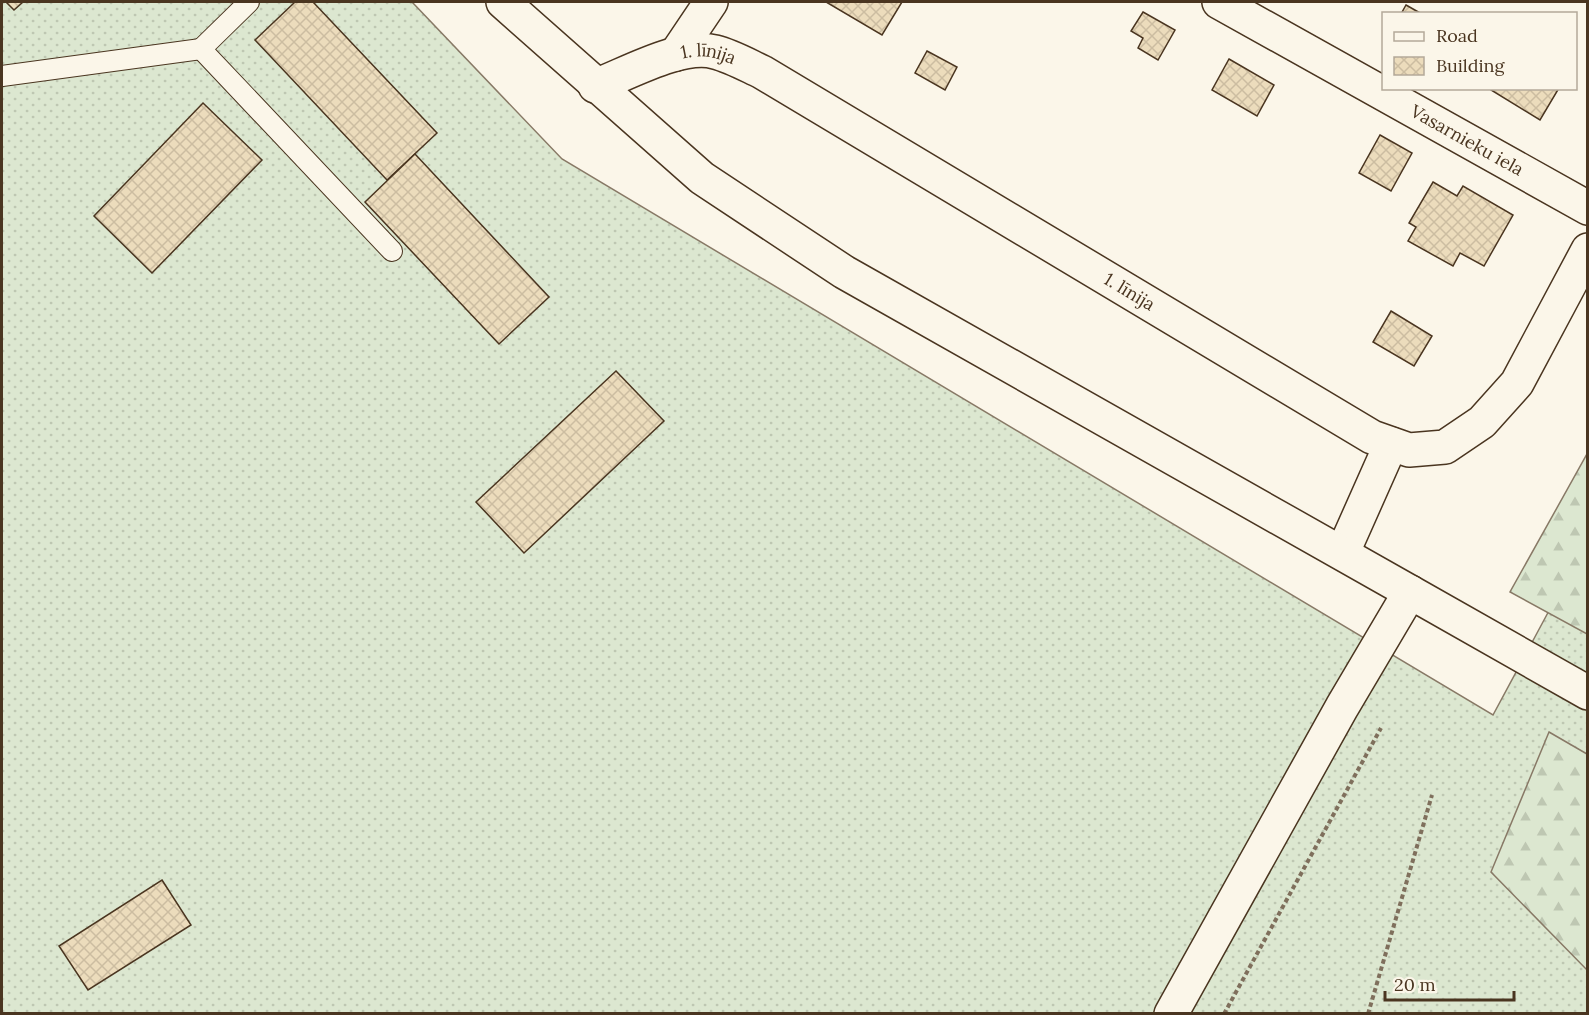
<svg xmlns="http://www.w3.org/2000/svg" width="1589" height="1015" font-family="Lora,serif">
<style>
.grass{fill:url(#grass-dots);stroke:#887966;stroke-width:1.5}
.forest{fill:url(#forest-firs);stroke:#887966;stroke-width:1.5}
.building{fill:url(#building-cross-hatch);stroke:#4a3520;stroke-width:1.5}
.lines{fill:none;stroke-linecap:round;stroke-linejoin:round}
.service-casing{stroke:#4a3520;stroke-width:22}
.minor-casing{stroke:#4a3520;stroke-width:36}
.tertiary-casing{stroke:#4a3520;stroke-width:36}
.path{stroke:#7f6f5c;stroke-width:4;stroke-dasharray:4.5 3;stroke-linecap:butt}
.service{stroke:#fbf6e9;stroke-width:20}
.minor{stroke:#fbf6e9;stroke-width:33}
.tertiary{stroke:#fbf6e9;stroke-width:33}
.labels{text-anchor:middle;stroke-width:4.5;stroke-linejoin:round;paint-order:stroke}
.street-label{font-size:18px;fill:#4a3520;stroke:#fbf6e9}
</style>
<defs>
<pattern id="grass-dots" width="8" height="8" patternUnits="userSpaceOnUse" patternTransform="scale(1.5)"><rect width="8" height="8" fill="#dce7d0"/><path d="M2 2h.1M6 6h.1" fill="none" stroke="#bec7b2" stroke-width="1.8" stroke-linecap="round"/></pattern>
<pattern id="forest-firs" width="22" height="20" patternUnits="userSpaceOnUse" patternTransform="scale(1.5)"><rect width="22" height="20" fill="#dce7d0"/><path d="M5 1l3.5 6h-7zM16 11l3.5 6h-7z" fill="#bec7b2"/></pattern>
<pattern id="building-cross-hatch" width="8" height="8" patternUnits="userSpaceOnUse" patternTransform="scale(1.5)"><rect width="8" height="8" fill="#ecdcbc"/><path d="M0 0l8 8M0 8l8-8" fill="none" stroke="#ccbda1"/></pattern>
</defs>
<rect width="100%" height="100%" fill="#fbf6e9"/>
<polygon class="grass" points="2,2 412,2 562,159 1493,715 1587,540 1587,1013 2,1014"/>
<g class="forest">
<polygon points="1587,454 1587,634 1510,592"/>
<polygon points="1549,732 1587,754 1587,970 1491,872"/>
</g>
<g class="building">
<polygon points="6,2 23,2 14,10"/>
<polygon points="295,2 313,2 437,133 387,180 255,40"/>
<polygon points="826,2 902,2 882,35"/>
<polygon points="1406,5 1422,14 1401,14"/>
<polygon points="1143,12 1175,30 1158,60 1138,48 1143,38 1131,31"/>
<polygon points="927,51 957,67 945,90 915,73"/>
<polygon points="1229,59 1274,85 1257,116 1212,90"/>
<polygon points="1492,88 1559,88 1540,120 1491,90"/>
<polygon points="203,103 262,160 152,273 94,216"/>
<polygon points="1380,135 1412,153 1391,191 1359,173"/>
<polygon points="415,154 549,297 499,344 365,202"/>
<polygon points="1433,182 1457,196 1463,186 1513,215 1484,266 1460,253 1453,266 1408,241 1416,227 1409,223"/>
<polygon points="1391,311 1432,336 1414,366 1373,342"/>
<polygon points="616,371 664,421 524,553 476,502"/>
<polygon points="162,880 191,925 88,990 59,946"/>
</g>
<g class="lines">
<g class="service-casing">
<g id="service">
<polyline points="249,2 201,49 392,251"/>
<polyline points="2,76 201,49"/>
</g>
</g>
<g class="minor-casing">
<g id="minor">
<path id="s1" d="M1219,2L1588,208"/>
<polyline points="676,54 711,2"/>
<path id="s2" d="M595,86C627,74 681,43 715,52C731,56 747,65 762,72L1372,437L1409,450L1445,447L1482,422L1517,383L1588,250"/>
<polyline points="1343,552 1391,444"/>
<polyline points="1171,1014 1342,707 1410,592 1588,693"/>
</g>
</g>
<g class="tertiary-casing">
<polyline id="tertiary" points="503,2 702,178 844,272 1410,592"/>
</g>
<g class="path">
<polyline points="1224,1014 1381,728"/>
<polyline points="1368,1014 1432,795"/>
</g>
<use href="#service" class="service"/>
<use href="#minor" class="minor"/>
<use href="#tertiary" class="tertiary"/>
</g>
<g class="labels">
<g class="street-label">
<text dy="6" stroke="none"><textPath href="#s2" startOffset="120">1. līnija</textPath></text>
<text dy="6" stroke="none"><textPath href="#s1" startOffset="284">Vasarnieku iela</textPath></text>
<text dy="6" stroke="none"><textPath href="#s2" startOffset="606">1. līnija</textPath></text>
</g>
</g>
<rect width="1589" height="1015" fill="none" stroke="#4a3520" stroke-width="6"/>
<rect x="1382" y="12" width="195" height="78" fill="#fbf6e9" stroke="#b4a999" stroke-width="1.5"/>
<rect x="1394" y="32" width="30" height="9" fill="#fbf6e9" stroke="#b4a999" stroke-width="1.5"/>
<text x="1436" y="42" font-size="18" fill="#4a3520">Road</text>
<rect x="1394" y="57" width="30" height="18" fill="url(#building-cross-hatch)" stroke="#b4a999" stroke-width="1.5"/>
<text x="1436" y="72" font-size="18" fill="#4a3520">Building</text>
<path d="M1385 991v9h129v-9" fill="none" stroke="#4a3520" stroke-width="3"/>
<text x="1394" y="991" font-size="18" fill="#4a3520" stroke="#fbf6e9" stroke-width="4.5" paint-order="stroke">20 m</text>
</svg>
